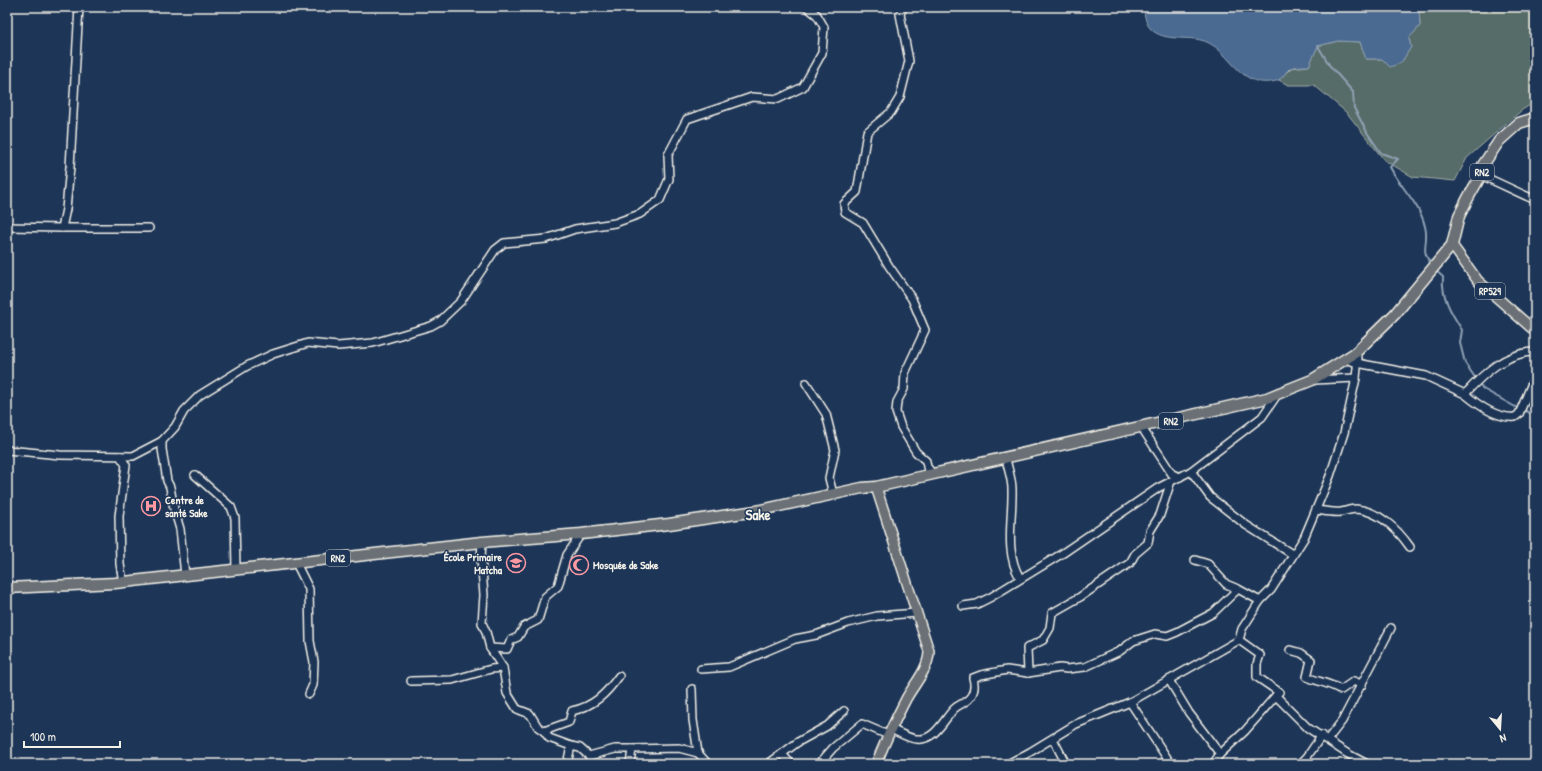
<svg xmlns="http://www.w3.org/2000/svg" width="1542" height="771" font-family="'Patrick Hand',sans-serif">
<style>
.green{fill:#576c67;stroke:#a6aea8}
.water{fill:#4b6b91;stroke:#8fa1b4}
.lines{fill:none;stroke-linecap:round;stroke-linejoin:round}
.stream{stroke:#8fa1b4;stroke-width:2}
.minor-casing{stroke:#f4f1e8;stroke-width:10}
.major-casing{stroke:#f4f1e8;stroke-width:12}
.highway-casing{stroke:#f4f1e8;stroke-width:13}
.minor{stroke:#1d3557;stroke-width:7}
.major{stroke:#6a7074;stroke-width:9}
.highway{stroke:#6a7074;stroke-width:10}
.labels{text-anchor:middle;stroke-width:3;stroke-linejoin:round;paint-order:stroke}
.shield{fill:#1d3557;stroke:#b4b9bc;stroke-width:1}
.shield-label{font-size:10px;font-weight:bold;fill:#f4f1e8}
.poi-label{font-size:11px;font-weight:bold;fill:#f4f1e8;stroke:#1d3557;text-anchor:start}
.district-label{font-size:15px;font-weight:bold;fill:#f4f1e8;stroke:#1d3557}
</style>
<rect width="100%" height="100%" fill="#1d3557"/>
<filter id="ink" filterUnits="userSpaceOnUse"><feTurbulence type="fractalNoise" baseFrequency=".025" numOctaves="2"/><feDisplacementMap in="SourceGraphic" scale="8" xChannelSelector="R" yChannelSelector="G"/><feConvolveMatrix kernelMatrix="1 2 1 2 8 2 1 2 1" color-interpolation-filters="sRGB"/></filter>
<g filter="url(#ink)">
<polygon class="green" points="1419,7 1535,7 1535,102 1522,110 1467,158 1455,181 1413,177 1384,160 1347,113 1314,85 1288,85 1279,80 1291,68 1309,66 1318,46 1338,41 1360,42 1366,59 1382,59 1401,63 1411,47 1409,38 1420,26"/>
<path class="water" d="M1144,7H1419L1420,26L1409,38L1411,47L1401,63L1390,67L1382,59H1366L1360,42L1338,41L1318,46L1309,66C1303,66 1295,66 1290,68C1286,71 1284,77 1280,79C1275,83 1262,83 1256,81C1236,75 1227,52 1209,43C1191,34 1169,43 1153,31C1146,26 1144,16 1144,7Z"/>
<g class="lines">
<g class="stream">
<path d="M1318,46L1330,66L1353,92L1354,108L1368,134L1381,153L1398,159L1390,167C1401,189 1423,206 1426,232C1427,247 1421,250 1431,264"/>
<path d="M1435,270L1443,277C1441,297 1452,314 1462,330L1460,343L1465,363L1483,389L1519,409"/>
<polyline points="1523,410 1535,415"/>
</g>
<g class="minor-casing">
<g id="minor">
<polyline points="903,7 900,14 909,61 900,97 891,112 867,132 857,192 844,204 845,212 863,223 889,266 912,299 925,330 905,373 904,389 897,402 896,412 901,427 916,452 926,461 927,467 932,473"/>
<polyline points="1481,175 1535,200"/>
<polyline points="7,227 62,228 66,209 70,167 79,7"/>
<polyline points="62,228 149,228"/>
<path d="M1535,352C1506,352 1483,374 1465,394C1478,405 1497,419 1515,417L1519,414L1535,376"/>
<polyline points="1346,359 1357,363 1426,376 1465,394"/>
<polyline points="1314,380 1356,378"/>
<polyline points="806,383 826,414 835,450 829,478 833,494"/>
<polyline points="1142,428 1172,474 1180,477"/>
<polyline points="7,450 60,455 133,456 162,441"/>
<polyline points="120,456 126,465 119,516 120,564 123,582"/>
<path d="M1002,457L1006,459C1008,469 1012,479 1012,489C1013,519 1004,552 1020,578"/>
<polyline points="1191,471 1210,497 1246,525 1292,554"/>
<polyline points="195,475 231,507 235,518 236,570"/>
<path d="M1316,510C1324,511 1333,513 1341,512C1346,511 1351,509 1356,509C1379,511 1398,530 1410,547"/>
<polyline points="482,542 481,558 484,595 482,623 486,632 490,648 503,668 507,693 517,709 530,714 538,727 544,731 549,738 571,746 567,764"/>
<polyline points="1195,560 1208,564 1226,584 1238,589"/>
<polyline points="296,563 309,589 310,641 314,662 313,685 309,694"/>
<polyline points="185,575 180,529 174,509 170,487 167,481 162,449 162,441 175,427 184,411 200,395 247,366 273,354 308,343 338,346 373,343 431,326 440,321 461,301 495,250 504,243 546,239 575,229 615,223 640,214 660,200 669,179 668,155 687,119 752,97 778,99 803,87 822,53 824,27 817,15 807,7"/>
<polyline points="963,606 977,604 991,597 1063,553 1158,488 1191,471 1262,417 1277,395"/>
<polyline points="490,648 507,649 511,640 518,637 524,627 538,620 545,597 558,586 567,555 581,534"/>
<path d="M1290,650L1301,653L1311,660L1307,677C1319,682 1330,683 1341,690L1354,681L1362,685"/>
<polyline points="701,669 729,667 795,639 816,635 848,623 877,616 917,613"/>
<polyline points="1028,673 1027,648 1043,640 1050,628 1052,613 1080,597 1130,563 1135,554 1148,543 1150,531 1160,515 1171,481"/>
<polyline points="1169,680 1189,713 1220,754"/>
<polyline points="411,681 452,680 491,669 503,668"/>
<polyline points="692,689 693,720 698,753 708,764"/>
<polyline points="1276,696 1308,728 1348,754 1367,764"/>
<polyline points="1130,702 1171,764"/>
<path d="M891,729C898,732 909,739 917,739C935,741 944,719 954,709C959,704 967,703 971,696C975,690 975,685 973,678L981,675L1007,670L1028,673L1060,668L1067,669L1085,667L1120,651L1133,641L1155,634L1167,636L1177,632L1213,613L1238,589L1260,601"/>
<path d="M544,731L569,722L572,711C594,706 606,694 619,676"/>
<polyline points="1053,739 1066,764"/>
<polyline points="1328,739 1342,721 1391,628"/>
<polyline points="571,746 580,748 589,756 615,749 632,749"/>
<polyline points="782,754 791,764"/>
<polyline points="630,764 632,749 679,748 698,753"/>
<polyline points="768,764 798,742 827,726 844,711"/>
<polyline points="819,764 833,748 862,724 888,735"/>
<polyline points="1008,764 1030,752 1076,724 1130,702 1239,640 1242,629 1260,601 1271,590 1304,538 1330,476 1344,433 1356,378 1358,358 1355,353"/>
<polyline points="1213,764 1220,754 1245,731 1279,692 1257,677 1257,664 1260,655 1239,640"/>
<polyline points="1300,764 1307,757 1322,735"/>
</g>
</g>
<g class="major-casing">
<g id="major">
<polyline points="1452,245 1478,281 1535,331"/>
<path d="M876,487L929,651C929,669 914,684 906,699C895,720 885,742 876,764"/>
</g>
</g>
<g class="highway-casing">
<polyline id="highway" points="7,588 115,583 482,542 581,534 669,524 756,511 862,488 876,487 1267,398 1312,380 1355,353 1395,314 1452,245 1459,216 1468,198 1481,175 1483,165 1499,141 1519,123 1535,118"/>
</g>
<use href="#minor" class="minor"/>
<use href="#major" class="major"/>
<use href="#highway" class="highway"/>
</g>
</g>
<defs>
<g id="hospital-ring" transform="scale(1)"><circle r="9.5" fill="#1d3557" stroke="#ff9aa2" stroke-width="1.5"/><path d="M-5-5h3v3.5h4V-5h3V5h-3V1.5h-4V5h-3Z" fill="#ff9aa2"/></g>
<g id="school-ring" transform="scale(1)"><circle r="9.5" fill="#1d3557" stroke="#ff9aa2" stroke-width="1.5"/><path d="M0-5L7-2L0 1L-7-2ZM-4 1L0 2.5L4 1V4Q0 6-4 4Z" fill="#ff9aa2"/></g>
<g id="mosque-ring" transform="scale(1)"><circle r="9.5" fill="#1d3557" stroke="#ff9aa2" stroke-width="1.5"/><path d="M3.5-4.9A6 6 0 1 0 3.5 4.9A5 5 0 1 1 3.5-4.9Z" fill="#ff9aa2"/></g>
</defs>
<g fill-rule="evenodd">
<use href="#hospital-ring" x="151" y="506"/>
<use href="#school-ring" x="516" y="563"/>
<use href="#mosque-ring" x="579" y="565"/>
</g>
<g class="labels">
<g class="shield">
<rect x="1470" y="164" width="24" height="16" rx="3"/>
<rect x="1475" y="283" width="30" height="16" rx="3"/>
<rect x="1159" y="413" width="24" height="16" rx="3"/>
<rect x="326" y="550" width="24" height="16" rx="3"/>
</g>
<g class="shield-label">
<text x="1482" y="176">RN2</text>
<text x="1490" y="295">RP529</text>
<text x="1171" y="425">RN2</text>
<text x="338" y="562">RN2</text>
</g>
<g class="poi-label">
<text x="165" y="504">Centre de<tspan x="165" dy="13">santé Sake</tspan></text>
<text x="502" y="561" text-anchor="end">École Primaire<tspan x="502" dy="13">Matcha</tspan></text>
<text x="593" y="569">Mosquée de Sake</text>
</g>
<g class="district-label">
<text x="758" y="520">Sake</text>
</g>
</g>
<rect width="1542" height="771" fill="none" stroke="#1d3557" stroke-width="24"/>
<rect x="12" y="12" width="1518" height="747" fill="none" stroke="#f4f1e8" stroke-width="1.5" filter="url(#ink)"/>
<g transform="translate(1500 729) rotate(162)" stroke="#1d3557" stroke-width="3" paint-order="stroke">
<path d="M0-3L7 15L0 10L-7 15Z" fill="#f4f1e8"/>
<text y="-6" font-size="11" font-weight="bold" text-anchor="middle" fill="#f4f1e8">N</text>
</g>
<path d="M24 741v6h96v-6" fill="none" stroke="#f4f1e8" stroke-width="2"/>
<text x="30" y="741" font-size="12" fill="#f4f1e8" stroke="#1d3557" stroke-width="3" paint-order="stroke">100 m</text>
</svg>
